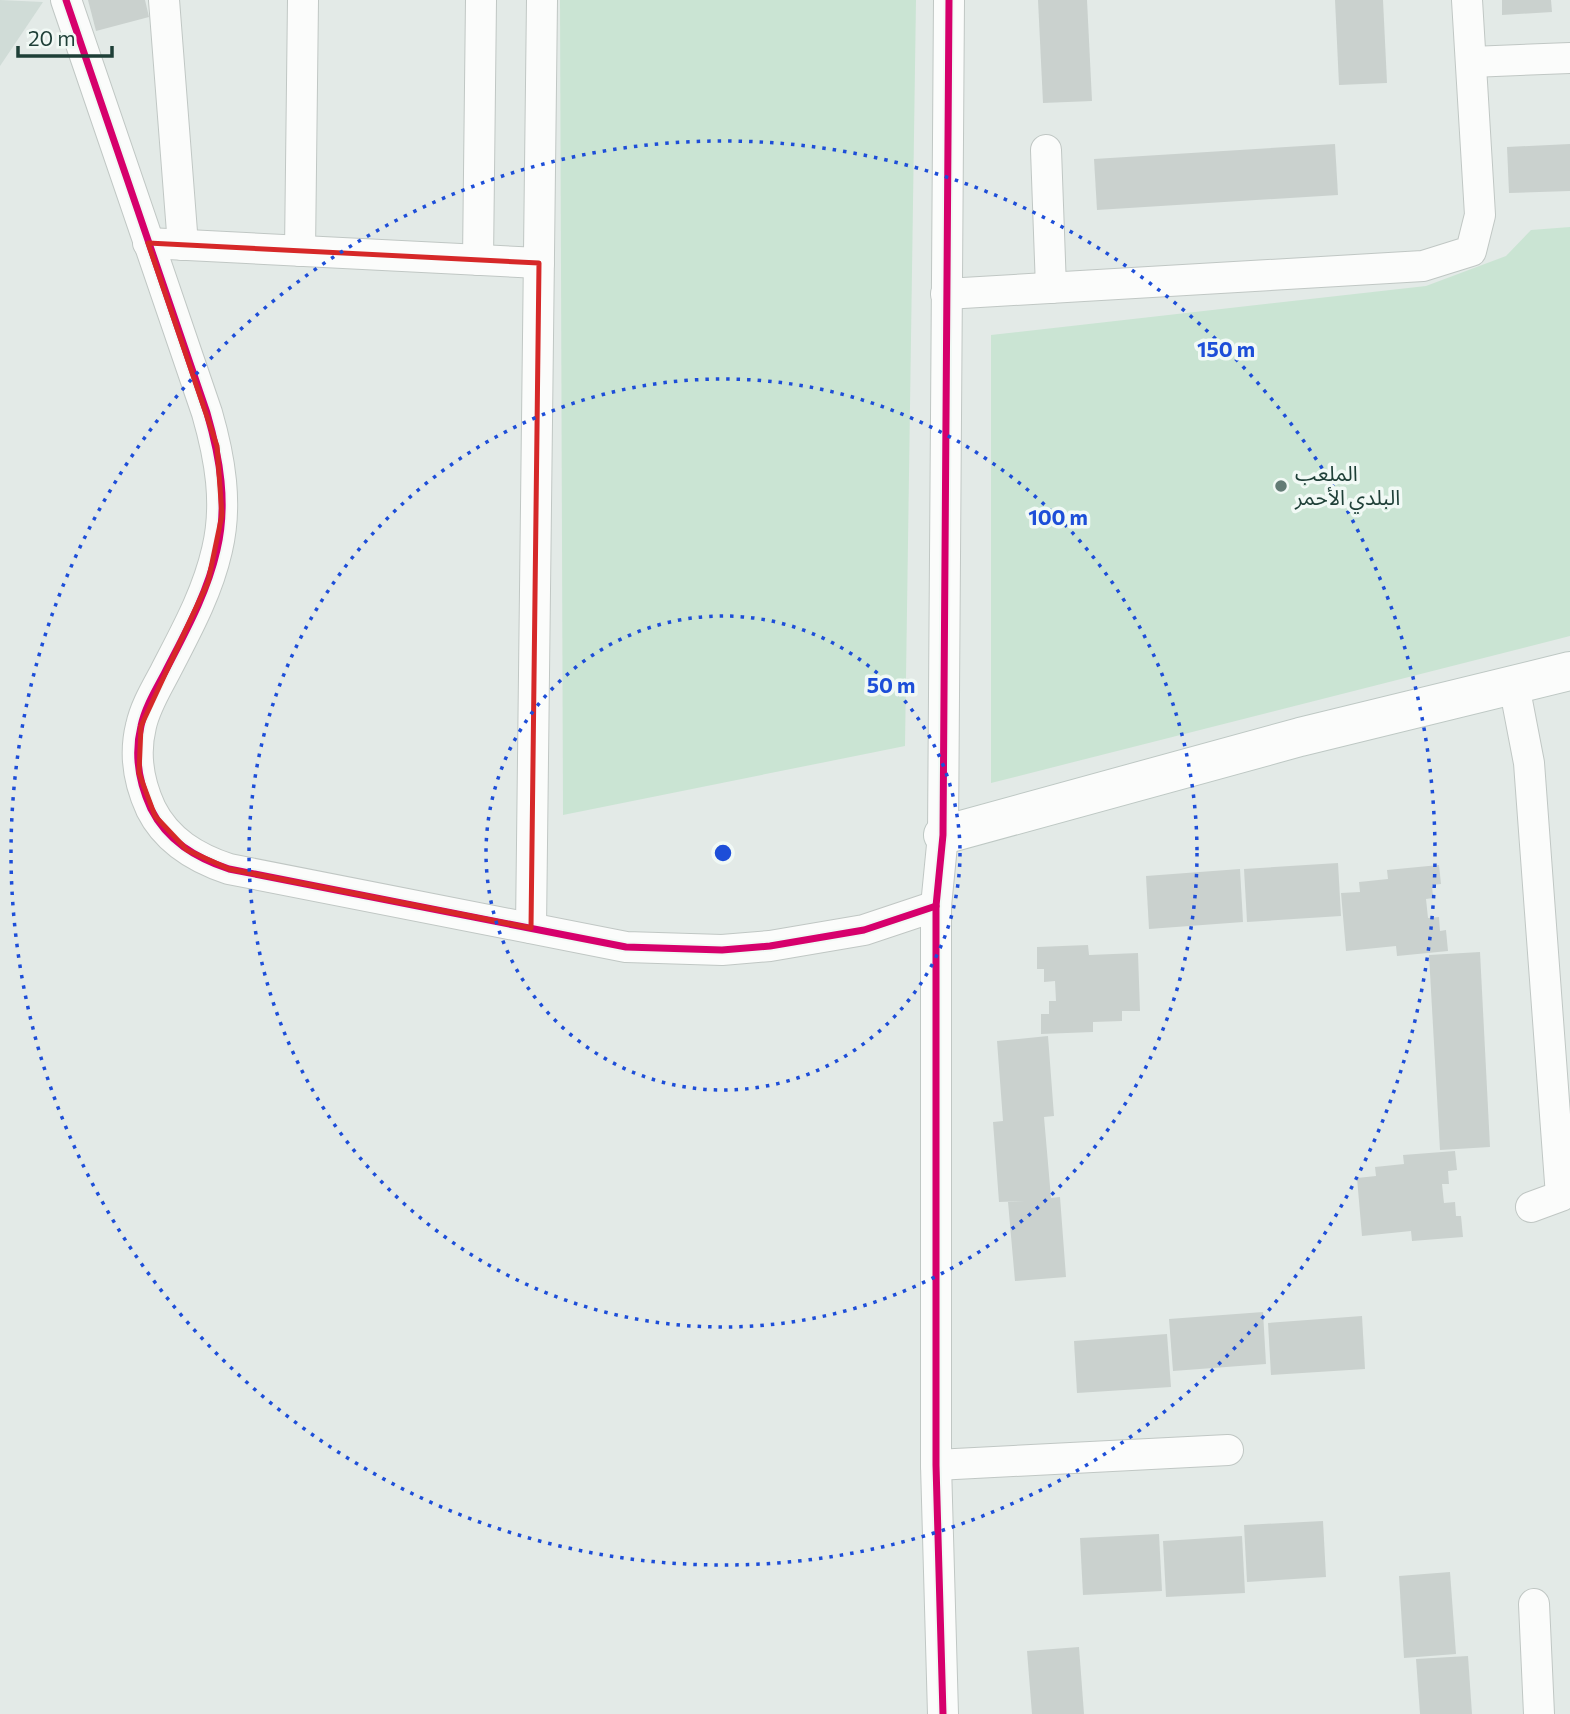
<svg xmlns="http://www.w3.org/2000/svg" width="1570" height="1714" font-family="Commissioner,'Noto Sans Arabic',sans-serif">
<style>
.built{fill:#d0dcd7}
.green{fill:#cae4d3}
.building{fill:#cad1ce}
.lines{fill:none;stroke-linecap:round;stroke-linejoin:round}
.street-casing{stroke:#c0c7c4;stroke-width:32}
.secondary-casing{stroke:#bec8c4;stroke-width:40}
.street{stroke:#fbfcfb;stroke-width:30}
.secondary{stroke:#fbfcfb;stroke-width:38}
.cycleway-casing{stroke:#f1f9f5;stroke-width:11}
.cycleway{stroke:#d6006c;stroke-width:7}
.marked{fill:none;stroke:#d62828;stroke-width:5;stroke-linejoin:round}
.ring{fill:none;stroke:#1d4ed8;stroke-width:3.5;stroke-dasharray:3.5 7}
.poi-dot{fill:#637b75;stroke:#f1f9f5;stroke-width:2.5}
.labels{text-anchor:middle;stroke-width:7;stroke-linejoin:round;paint-order:stroke}
.poi-label{font-size:21px;fill:#1e3f37;stroke:#f1f9f5;text-anchor:start}
.centre{fill:#1d4ed8;stroke:#f1f9f5;stroke-width:3.5}
.ring-label{font-size:21px;text-anchor:middle;font-weight:bold;fill:#1d4ed8;stroke:#f1f9f5;stroke-width:7;stroke-linejoin:round;paint-order:stroke}
</style>
<rect width="100%" height="100%" fill="#e3eae7"/>
<polygon class="built" points="0,0 43,2 0,66"/>
<g class="green">
<polygon points="560,0 916,0 905,746 563,815"/>
<polygon points="1570,227 1570,636 991,783 991,335 1426,286 1506,256 1531,230"/>
</g>
<g class="building">
<polygon points="88,0 145,0 149,17 96,31"/>
<polygon points="1038,0 1087,0 1092,101 1043,103"/>
<polygon points="1335,0 1383,0 1387,83 1339,85"/>
<polygon points="1502,0 1551,0 1552,12 1502,15"/>
<polygon points="1335,144 1338,195 1097,210 1094,159"/>
<polygon points="1570,144 1570,191 1509,193 1507,147"/>
<polygon points="1338,863 1341,916 1247,922 1244,869"/>
<polygon points="1439,865 1441,884 1432,885 1433,898 1426,899 1428,918 1439,917 1440,931 1446,930 1448,951 1397,956 1396,946 1346,951 1341,893 1360,892 1359,882 1388,879 1387,870"/>
<polygon points="1240,869 1243,922 1149,929 1146,876"/>
<polygon points="1088,945 1089,955 1138,953 1140,1011 1122,1011 1122,1021 1093,1022 1093,1032 1041,1034 1041,1014 1049,1014 1049,1001 1056,1001 1055,981 1044,982 1044,969 1037,969 1037,947"/>
<polygon points="1480,952 1490,1147 1440,1150 1429,955"/>
<polygon points="1048,1036 1054,1116 1044,1117 1051,1198 1060,1197 1066,1277 1015,1281 1008,1202 1025,1201 999,1202 993,1122 1003,1121 997,1041"/>
<polygon points="1455,1151 1457,1170 1448,1171 1449,1184 1442,1184 1444,1203 1455,1202 1456,1216 1461,1216 1463,1237 1412,1241 1411,1231 1362,1236 1357,1178 1376,1176 1375,1167 1404,1164 1403,1155"/>
<polygon points="1263,1312 1266,1364 1173,1371 1169,1319"/>
<polygon points="1362,1316 1365,1369 1271,1375 1268,1323"/>
<polygon points="1167,1334 1171,1387 1077,1393 1074,1341"/>
<polygon points="1323,1521 1326,1577 1247,1582 1244,1525"/>
<polygon points="1159,1534 1162,1591 1083,1595 1080,1538"/>
<polygon points="1242,1536 1245,1593 1166,1597 1163,1541"/>
<polygon points="1450,1572 1456,1654 1404,1658 1399,1576"/>
<polygon points="1079,1647 1084,1714 1032,1714 1027,1651"/>
<polygon points="1468,1656 1472,1714 1420,1714 1416,1659"/>
</g>
<g class="lines">
<g class="street-casing">
<g id="street">
<path d="M66,0L207,413C220,458 228,504 217,550C207,594 185,633 165,672C156,689 145,707 141,726C134,754 139,783 151,809C167,841 196,858 229,869L626,947L722,950L770,946L864,930L936,906"/>
<polyline points="164,0 183,245"/>
<polyline points="1471,62 1570,58"/>
<polyline points="1046,150 1051,288"/>
<polyline points="148,243 539,263"/>
<polyline points="300,251 303,0"/>
<polyline points="478,260 481,0"/>
<polyline points="946,294 1423,266 1471,251 1480,215 1467,0"/>
<polyline points="1514,685 1529,763 1561,1196 1531,1207"/>
<polyline points="531,928 542,0"/>
<polyline points="936,1465 1228,1450"/>
<polyline points="1534,1604 1539,1714"/>
<polyline points="943,1714 936,1465 936,906 943,835 949,0"/>
</g>
</g>
<g class="secondary-casing">
<polyline id="secondary" points="943,835 1300,737 1570,671"/>
</g>
<use href="#street" class="street"/>
<use href="#secondary" class="secondary"/>
<g class="cycleway-casing">
<g id="cycleway">
<path d="M66,0L207,413C220,458 228,504 217,550C207,594 185,633 165,672C156,689 145,707 141,726C134,754 139,783 151,809C167,841 196,858 229,869L626,947L722,950L770,946L864,930L936,906"/>
<polyline points="943,1714 936,1465 936,906 943,835 949,0"/>
</g>
</g>
<use href="#cycleway" class="cycleway"/>
</g>
<path class="marked" d="M148,243L539,263L531,928L229,869L187,850L155,816L139,773L141,726L208,582L222,515L217,446Z"/>
<g class="ring">
<circle cx="723" cy="853" r="237"/>
<circle cx="723" cy="853" r="474"/>
<circle cx="723" cy="853" r="712"/>
</g>
<circle class="poi-dot" cx="1281" cy="486" r="7"/>
<g class="labels">
<g class="poi-label">
<text x="1295" y="481">الملعب<tspan x="1295" dy="24">البلدي الأحمر</tspan></text>
</g>
</g>
<circle cx="723" cy="853" r="10" class="centre"/>
<g class="ring-label">
<text x="1226" y="357">150 m</text>
<text x="1058" y="525">100 m</text>
<text x="891" y="693">50 m</text>
</g>
<path d="M18 46v10h94v-10" fill="none" stroke="#1e3f37" stroke-width="3.5"/>
<text x="28" y="46" font-size="21" fill="#1e3f37" stroke="#f1f9f5" stroke-width="5" paint-order="stroke">20 m</text>
</svg>
